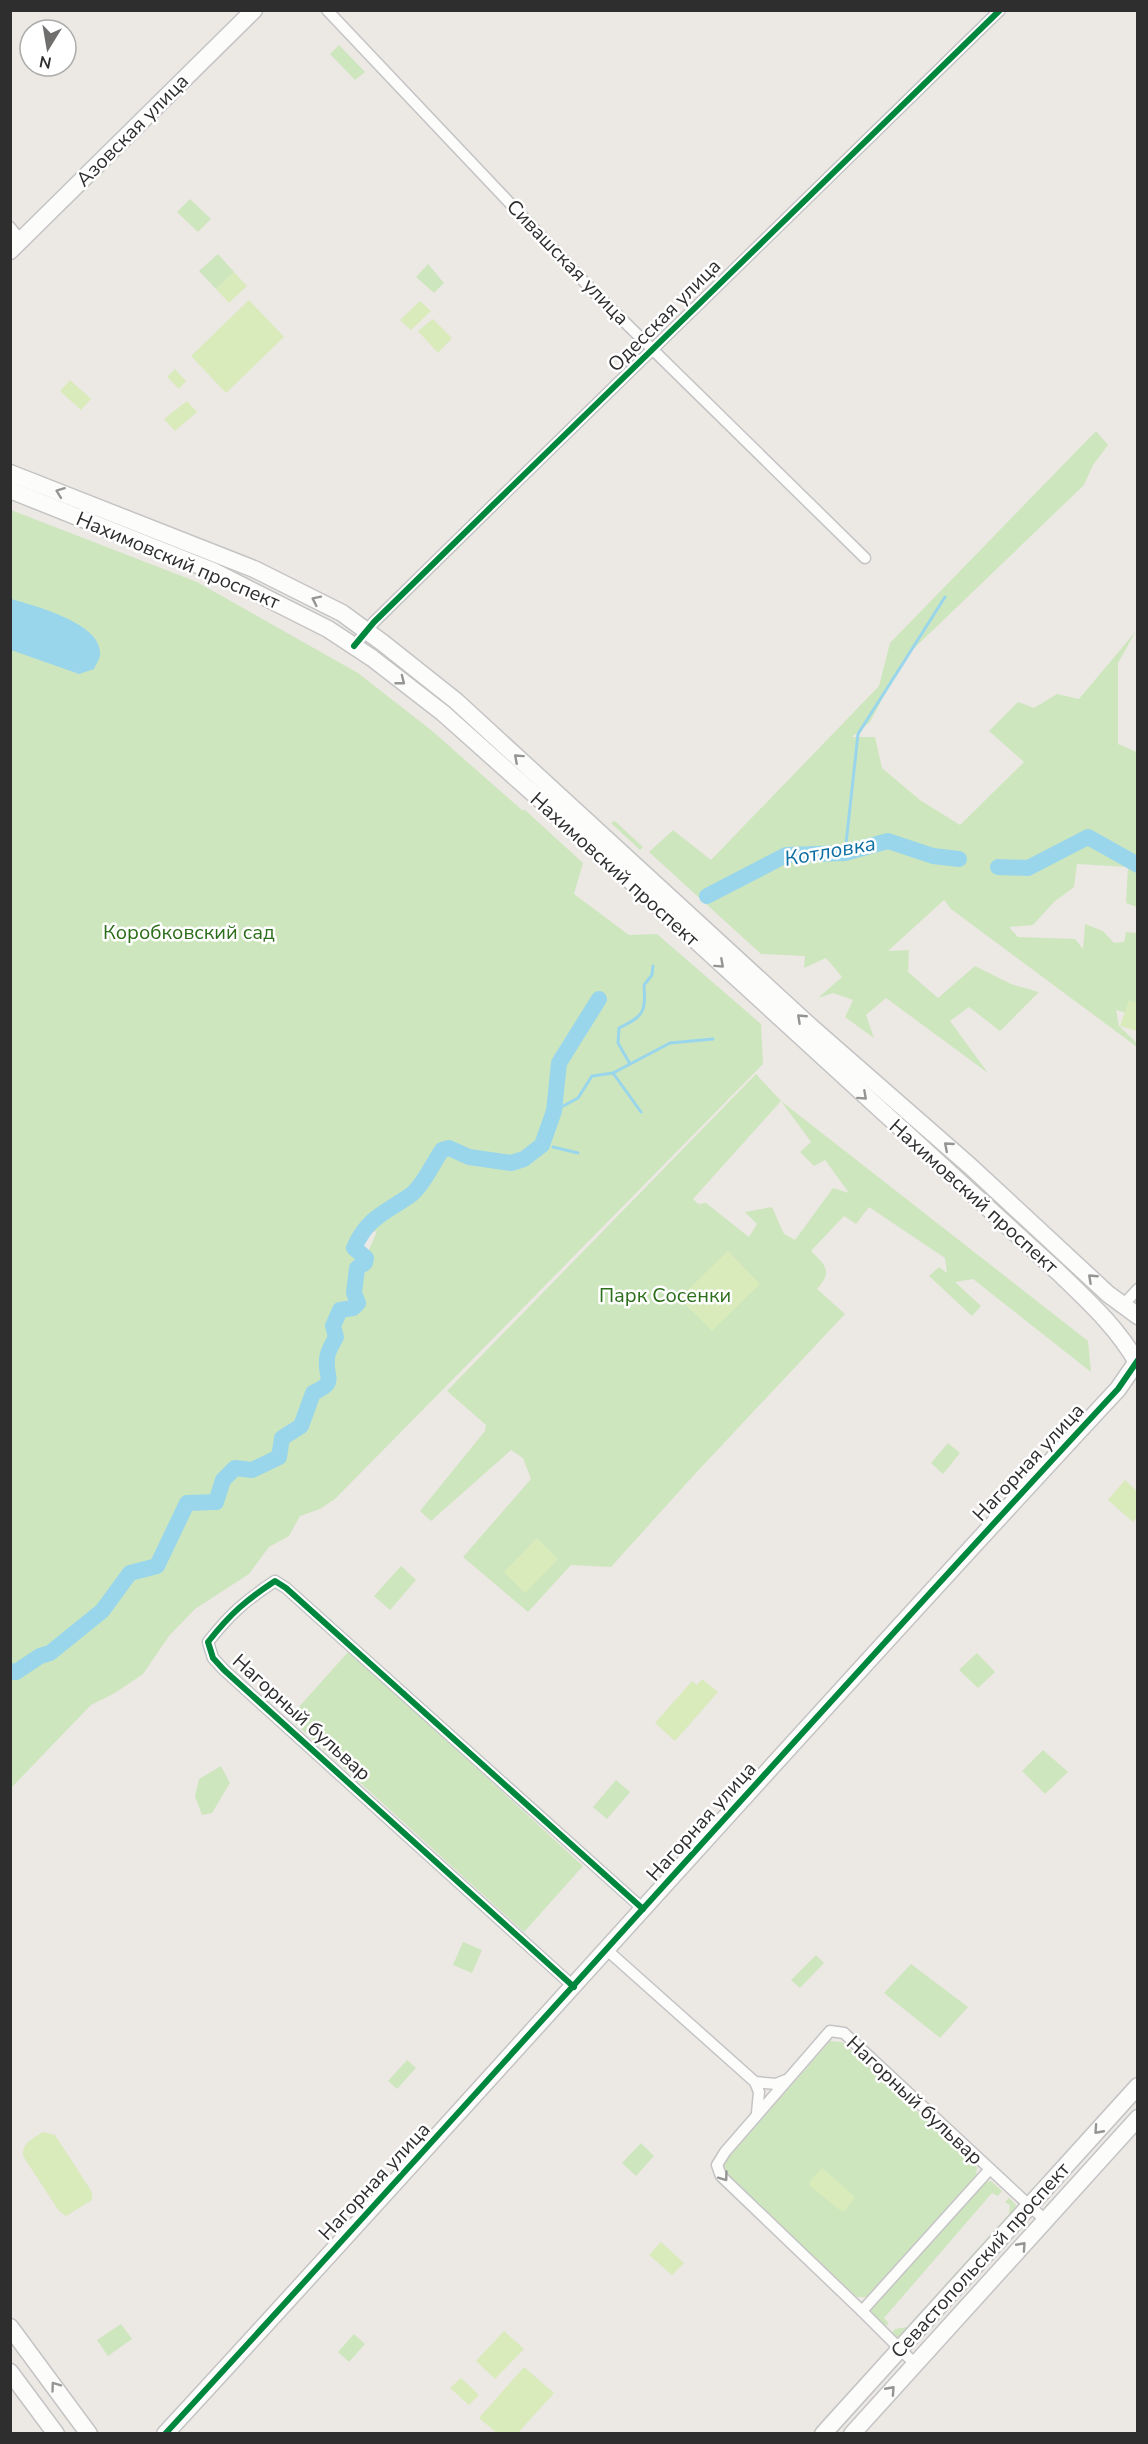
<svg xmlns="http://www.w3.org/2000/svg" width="1148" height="2444" font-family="'Nunito Sans',sans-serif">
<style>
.green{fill:#cee6be;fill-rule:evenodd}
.pitch{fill:#d9eabb}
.water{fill:#99d6ec}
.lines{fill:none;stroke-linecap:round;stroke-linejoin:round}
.stream{stroke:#99d6ec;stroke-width:3}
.river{stroke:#99d6ec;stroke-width:16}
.street-casing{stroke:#c5c4c5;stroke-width:13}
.secondary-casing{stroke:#c5c4c5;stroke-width:19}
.street{stroke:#fcfcfb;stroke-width:10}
.secondary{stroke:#fcfcfb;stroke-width:16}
.cycleway-casing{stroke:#fff;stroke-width:10}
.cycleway{stroke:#00873e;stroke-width:6}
.oneway{stroke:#959594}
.labels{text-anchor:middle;stroke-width:5;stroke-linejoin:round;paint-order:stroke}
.street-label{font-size:20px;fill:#2e2e2e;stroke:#fff}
.park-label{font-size:20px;fill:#2c6e1b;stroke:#fff}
.water-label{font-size:21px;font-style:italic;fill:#0d6fa3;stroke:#fff}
</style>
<rect width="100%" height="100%" fill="#ece8e4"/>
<g class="green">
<polygon points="339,45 365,72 355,80 330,54"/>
<polygon points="190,199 211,219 198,232 177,212"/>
<polygon points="218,254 234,272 216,289 199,271"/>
<polygon points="428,264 444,283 434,293 416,277"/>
<polygon points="1096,431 1108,445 1093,465 1084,485 904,658 870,722 852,737 875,737 882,768 920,800 960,825 1024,762 989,731 1018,702 1034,708 1057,694 1079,699 1136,631 1118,663 1118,744 1137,752 1137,907 1126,903 1128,867 1077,864 1074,887 1054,902 1033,925 1009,927 1018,937 1075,939 1083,949 1085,924 1103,931 1114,943 1124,942 1126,932 1137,933 1137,951 1135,951 1138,953 1137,1016 1116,1010 1119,1026 1137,1043 1137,1047 951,909 944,900 888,951 909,950 908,972 938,998 975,966 1011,984 1039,992 1000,1031 969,1007 950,1021 988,1073 886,998 866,1015 874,1038 845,1017 853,1000 833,993 818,998 842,977 826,958 804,968 805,956 761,954 649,852 673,830 711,860 879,686 890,643"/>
<path d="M11,510L197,582L358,673L431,730L522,810H525L583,863L574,894L629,935L657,934L761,1024L763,1064L335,1499L320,1509L300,1516L289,1536L269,1547L249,1574L195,1609L169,1636L143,1674L115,1693L91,1705L11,1788ZM377,1231L365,1259L353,1249L359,1234Z"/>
<polygon points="615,821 643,847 640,850 611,823"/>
<path d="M756,1074L781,1101L1088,1341L1091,1372L973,1279L955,1282L981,1306L972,1316L929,1276L939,1267L947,1273L945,1258L869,1207L856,1224L844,1216L811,1251C826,1266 833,1271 817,1289L845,1314L694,1475L611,1567L571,1565L528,1612L463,1557L531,1479L523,1458L511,1450L431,1521L420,1511L485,1431L486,1425L447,1391ZM781,1101L811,1142L800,1152L814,1166L825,1160L849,1193L833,1188L795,1240L784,1234L772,1207L745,1212L757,1224L749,1237L706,1203L699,1204L708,1213L693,1199Z"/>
<polygon points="948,1443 960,1453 943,1474 931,1463"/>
<polygon points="401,1566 416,1580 390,1610 374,1596"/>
<polygon points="349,1651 583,1866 524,1932 289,1718"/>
<polygon points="977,1653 995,1672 978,1688 959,1670"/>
<polygon points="1043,1750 1068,1772 1045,1794 1022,1771"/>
<polygon points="221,1766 230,1783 212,1813 202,1815 195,1796 199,1779"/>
<polygon points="616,1780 630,1792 607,1819 593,1807"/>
<polygon points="463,1942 482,1950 472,1973 453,1965"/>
<polygon points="816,1955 824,1963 800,1988 791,1980"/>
<polygon points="911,1964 968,2007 940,2038 884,1993"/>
<polygon points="830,2041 842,2042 977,2167 976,2176 866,2297 857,2297 725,2173 724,2163"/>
<polygon points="407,2060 416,2068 397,2089 388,2081"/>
<polygon points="641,2143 654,2156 636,2176 622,2163"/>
<polygon points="991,2181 1002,2191 998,2196 992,2193 884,2318 889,2323 886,2326 871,2312 872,2308 986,2182"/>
<polygon points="1009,2198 1016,2205 1015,2209 902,2337 896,2337 892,2332 895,2329 907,2327 1009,2214 1010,2205 1005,2202"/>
<polygon points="121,2324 132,2339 108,2356 97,2340"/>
<polygon points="354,2334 365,2344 349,2362 338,2352"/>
</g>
<g class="pitch">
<polygon points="234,272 247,286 229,303 216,289"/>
<polygon points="249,300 284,337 226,393 191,356"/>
<polygon points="420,301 431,311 411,330 400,320"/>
<polygon points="433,319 452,338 438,353 418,331"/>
<polygon points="175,369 186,381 179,389 167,377"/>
<polygon points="70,380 91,399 81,410 60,391"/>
<polygon points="187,401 197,412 175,431 164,419"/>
<polygon points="1129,1000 1137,1003 1137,1031 1120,1026"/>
<polygon points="728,1251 760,1284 712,1331 679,1298"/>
<polygon points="1125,1480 1137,1491 1137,1517 1133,1522 1108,1500"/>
<polygon points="537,1538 558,1559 525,1593 504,1572"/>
<polygon points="702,1679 718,1692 675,1741 655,1723 692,1681 697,1685"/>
<path d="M43,2132L55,2135L92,2192V2200L66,2216L59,2211L23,2156C22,2142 33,2139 43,2132Z"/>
<polygon points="822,2168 855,2197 845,2211 841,2211 811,2187 809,2182"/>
<polygon points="661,2242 684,2263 672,2275 649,2255"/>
<polygon points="504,2331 524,2349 495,2379 476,2361"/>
<polygon points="524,2367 554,2393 518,2433 497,2433 479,2418"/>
<polygon points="461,2378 479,2395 469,2405 450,2388"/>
</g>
<path class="water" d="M11,599C33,605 100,623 100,652C101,658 96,664 94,669L79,674L11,650Z"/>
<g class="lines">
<g class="stream">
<polyline points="845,853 858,734 945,597"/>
<path d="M630,1064L618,1043L619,1028C644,1016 646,1012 644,985L652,975L653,966"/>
<polyline points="613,1073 641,1112"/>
<polyline points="554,1111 578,1098 592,1076 613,1073 670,1043 713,1039"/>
<polyline points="542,1145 546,1146"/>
<polyline points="553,1147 578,1153"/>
</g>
<g class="river">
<polyline points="998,867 1028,868 1088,837 1138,865"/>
<polyline points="707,896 786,855 845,853 888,841 933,856 959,859"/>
<path d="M10,1671L16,1672L40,1656L50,1653L102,1611L130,1573L157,1566L187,1503L216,1502L223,1480L235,1468L252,1470L279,1457L282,1438L301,1426L313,1393C338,1381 325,1380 327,1359C327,1352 333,1343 336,1337L333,1326L340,1310L353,1308L358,1303L354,1293L357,1268L365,1263L366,1258L354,1248C368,1216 386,1213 412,1194C424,1184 433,1163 442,1150L449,1148L469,1157L511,1163L524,1159L542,1145L554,1111L559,1063L599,999"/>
</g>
<g class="street-casing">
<g id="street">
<polyline points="327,10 594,292 865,558"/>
<polyline points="10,227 21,241"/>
<polyline points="354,646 374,622 490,508 1000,10"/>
<polyline points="1123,1305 1138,1289"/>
<polyline points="607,1950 755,2082 759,2092 757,2113"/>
<path d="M574,1987L224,1670L213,1658L208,1642C230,1614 246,1600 275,1581L286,1588L643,1909"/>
<polyline points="755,2082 776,2084 786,2080"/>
<polyline points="862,2311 990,2169"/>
<polyline points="915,2364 862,2311 721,2176 717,2165 725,2152 830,2031 844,2033 1045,2220"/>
</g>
</g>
<g class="secondary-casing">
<g id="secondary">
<polyline points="10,251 254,10"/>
<polyline points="10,473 254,569 342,613 383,643 456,701 810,1026 970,1166 1108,1294 1138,1316"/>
<path d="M10,490L213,571L328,629L372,658L443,713L599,852L1058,1272C1088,1301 1117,1327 1138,1364"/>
<polyline points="10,2327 89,2434"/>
<polyline points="10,2372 56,2434"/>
<path d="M165,2434C485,2087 797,1734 1118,1389L1138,1360"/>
<polyline points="823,2434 1138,2086"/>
<polyline points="852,2434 1138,2118"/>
</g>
</g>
<use href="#street" class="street"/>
<use href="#secondary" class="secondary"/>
<g class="cycleway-casing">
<g id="cycleway">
<polyline points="354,646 374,622 490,508 1000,10"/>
<path d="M574,1987L224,1670L213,1658L208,1642C230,1614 246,1600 275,1581L286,1588L643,1909"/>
<path d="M165,2434C485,2087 797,1734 1118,1389L1138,1360"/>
</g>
</g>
<use href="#cycleway" class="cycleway"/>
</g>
<defs><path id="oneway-chevron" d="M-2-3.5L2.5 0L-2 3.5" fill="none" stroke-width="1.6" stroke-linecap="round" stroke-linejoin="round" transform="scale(1.5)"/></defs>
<g class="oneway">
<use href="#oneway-chevron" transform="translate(60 492) rotate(-159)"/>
<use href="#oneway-chevron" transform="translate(316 600) rotate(-154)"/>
<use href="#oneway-chevron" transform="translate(401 681) rotate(38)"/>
<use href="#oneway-chevron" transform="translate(518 758) rotate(-138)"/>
<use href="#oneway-chevron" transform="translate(720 964) rotate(42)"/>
<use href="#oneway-chevron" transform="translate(801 1018) rotate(-137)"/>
<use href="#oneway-chevron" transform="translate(863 1096) rotate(42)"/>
<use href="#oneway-chevron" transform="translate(948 1146) rotate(-139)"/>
<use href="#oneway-chevron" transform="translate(1092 1278) rotate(-137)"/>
<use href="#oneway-chevron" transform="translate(1098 2130) rotate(132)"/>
<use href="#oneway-chevron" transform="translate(724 2177) rotate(54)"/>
<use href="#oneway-chevron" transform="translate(1022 2246) rotate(-48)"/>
<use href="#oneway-chevron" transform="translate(55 2386) rotate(-126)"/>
<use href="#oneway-chevron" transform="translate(891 2390) rotate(-48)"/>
</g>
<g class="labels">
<g class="street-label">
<text transform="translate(132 130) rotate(-45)" y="7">Азовская улица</text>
<text transform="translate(568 262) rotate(46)" y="7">Сивашская улица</text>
<text transform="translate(664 315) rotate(-45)" y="7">Одесская улица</text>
<text transform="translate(178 560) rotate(23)" y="7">Нахимовский проспект</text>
<text transform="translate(615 869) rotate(42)" y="7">Нахимовский проспект</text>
<text transform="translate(974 1196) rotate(42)" y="7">Нахимовский проспект</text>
<text transform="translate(1028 1462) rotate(-47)" y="7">Нагорная улица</text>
<text transform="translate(302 1717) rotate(42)" y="7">Нагорный бульвар</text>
<text transform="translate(701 1821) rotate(-48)" y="7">Нагорная улица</text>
<text transform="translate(915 2100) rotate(43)" y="7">Нагорный бульвар</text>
<text transform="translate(374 2181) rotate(-47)" y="7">Нагорная улица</text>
<text transform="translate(980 2260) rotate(-48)" y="7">Севастопольский проспект</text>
</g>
<g class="park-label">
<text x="189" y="939">Коробковский сад</text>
<text x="665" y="1302">Парк Сосенки</text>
</g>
<g class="water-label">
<text transform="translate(830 851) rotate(-10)" y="7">Котловка</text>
</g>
</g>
<rect width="1148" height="2444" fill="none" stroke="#2e2e2e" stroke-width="24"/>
<g transform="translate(48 48) rotate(191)"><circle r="28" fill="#ffffff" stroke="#ababab" stroke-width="1.5"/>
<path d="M0-4.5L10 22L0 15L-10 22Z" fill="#706f6e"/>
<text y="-9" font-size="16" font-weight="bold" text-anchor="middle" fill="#2e2e2e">N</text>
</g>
</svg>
